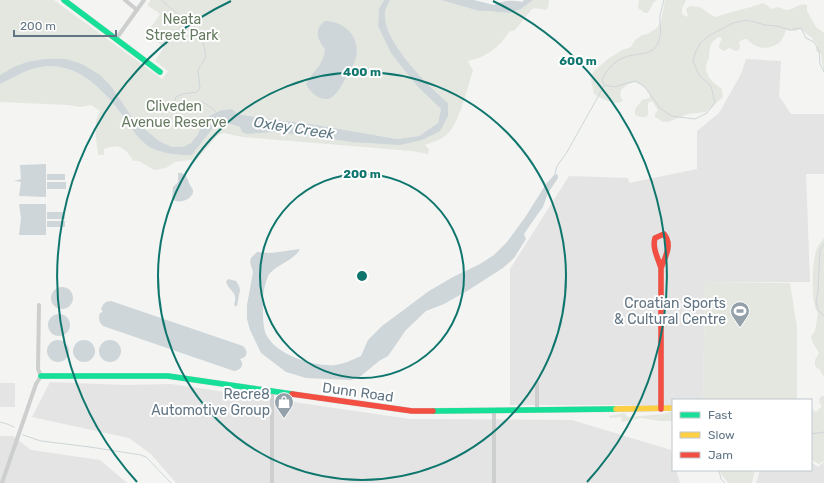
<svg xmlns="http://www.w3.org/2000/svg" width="824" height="483" font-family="Rubik,sans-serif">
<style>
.built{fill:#e3e4e3}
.green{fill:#e4e7e0}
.water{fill:#ced6d9}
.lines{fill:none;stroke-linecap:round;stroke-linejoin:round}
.stream{stroke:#ced6d9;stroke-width:1}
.fast-casing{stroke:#cfd1d2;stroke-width:6}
.slow-casing{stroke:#cfd1d2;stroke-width:6}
.jam-casing{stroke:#cfd1d2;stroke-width:6}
.street{stroke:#cdcfcf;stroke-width:4}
.fast{stroke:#16e098;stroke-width:5.5}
.slow{stroke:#ffcf43;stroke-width:5.5}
.jam{stroke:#f24e42;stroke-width:5.5}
.ring{fill:none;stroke:#0f766e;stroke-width:2}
.labels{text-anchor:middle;stroke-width:4;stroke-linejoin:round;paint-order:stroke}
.park-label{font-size:14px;fill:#667b61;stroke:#fff}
.poi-label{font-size:14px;fill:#627584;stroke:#fff;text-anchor:end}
.street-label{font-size:14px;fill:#627584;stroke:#fff}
.water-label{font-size:15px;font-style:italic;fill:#5d7781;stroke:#fff}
.centre{fill:#0f766e;stroke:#fff;stroke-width:2}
.ring-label{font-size:12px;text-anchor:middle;font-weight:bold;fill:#0f766e;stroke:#fff;stroke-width:4;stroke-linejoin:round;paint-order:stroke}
</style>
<rect width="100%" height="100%" fill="#f4f4f2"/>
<g class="built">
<polygon points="746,59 781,61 779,96 791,114 824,114 824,174 806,174 810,282 705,282 703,400 673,400 673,405 510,405 510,269 569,176 628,178 629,183 697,169 697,131 719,113 741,74"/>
<polygon points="50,382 125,385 171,384 410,419 572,420 671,450 673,459 673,470 676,470 680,483 176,483 151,454 129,438 32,417"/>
<rect x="0" y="383" width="15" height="24"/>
<polygon points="0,436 13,436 31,450 100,460 127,483 0,483"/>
<polygon points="811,462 818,467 824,462 824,483 756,483 760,470 811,470"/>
</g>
<g class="green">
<polygon points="0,0 54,0 162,79 168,71 155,61 164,47 146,34 160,14 147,5 151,0 384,0 379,9 378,26 418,87 441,109 438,123 419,136 397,139 311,124 268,119 238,114 232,109 221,110 211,115 203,122 198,134 191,143 183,147 172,147 159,141 134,120 111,86 66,59 0,75"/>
<path d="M389,0H441L479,11H492L497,12L511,13L521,9L533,0H549L548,8L546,10L535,8L532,9L515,30L509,32C500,47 485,58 468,61L473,71C467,87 459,127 445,136C440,140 432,142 425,145L429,149L428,154L412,151L242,137L224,133L218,135L197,159L175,162L166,168L154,170L139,161H133C126,148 119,143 104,149V155H98C97,142 92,123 100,111L91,105L80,107L69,105L0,102V84C11,79 24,71 36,68C75,59 102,88 123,116C132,127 136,138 148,146C158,153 180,156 192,155L213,128L223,122L240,127L247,134L276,132L352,142L422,140L448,116V103C426,84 385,46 385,15C385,11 388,5 389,0Z"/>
<polygon points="639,0 657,0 653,3 648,13 645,13 638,8"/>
<path d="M665,0H685L686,1L682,8V14L687,17L688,15L686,9L690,6C695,6 701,7 704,10C709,13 710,15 716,17C731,11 747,9 763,3L768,6L770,8L773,9L778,7C793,14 792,6 804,4L807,5V11L816,27L824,33V74L821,54L816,51V47L818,46L811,37L800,29L795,31L786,30C784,34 783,39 780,42C770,51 755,49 747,39H744L739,42L740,47L739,50L736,51L729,48L724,51L719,48V45L722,38L719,37C709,43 710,47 709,58C708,61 706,64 706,67C706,77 714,84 722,89L723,97L706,112L688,114L668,122H663L655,117V114L658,110L652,101L649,102L648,104V115C644,119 640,117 635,115V109L642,100L650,98C649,89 642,84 634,82L627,85L621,90L620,96L623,101C613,106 603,99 594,94L591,80L593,72L608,59L622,50L631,47L635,40L642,35L647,34L657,28L661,21Z"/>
<path d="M824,238V377L820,370L815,366V360L819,353L813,343L811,336L815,331L818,313C810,303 812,261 817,248C819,245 822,241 824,238Z"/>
<polygon points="705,282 790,283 797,328 797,400 703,400"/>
<polygon points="822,396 824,396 824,461 819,464 811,460 811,409 816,412 822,406 820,404 819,399"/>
<polygon points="673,411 673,423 671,421 660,421 641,418 622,422 621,417 610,418 609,416 624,413 628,417 664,414"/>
<polygon points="720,470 755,470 752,483 728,483 722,475"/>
</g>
<g class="water">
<path d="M384,0H390C388,4 385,10 385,14C383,42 428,86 448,103V116L440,131L422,140L400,145L352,142L276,132L247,134L242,132L240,127L224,122L213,128L192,155C180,156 158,153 148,146C136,138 132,127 123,116C102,88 75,59 36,68C24,71 11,79 0,84V75L14,67L27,62L45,59H66L82,64L100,75L111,86L134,120L159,141L172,147H183L191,143L198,134L203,122L211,115L221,110L232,109L238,114L268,119L311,124L397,139L419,136L438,123L441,109L418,87L391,53L378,26L379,9Z"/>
<path d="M441,0H474L494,5C504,0 513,0 522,2L524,0H533L521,9L511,13L497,12L492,11H479Z"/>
<path d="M325,21C343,22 357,33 357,52C356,62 349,73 344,81C341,87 335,97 328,99C318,100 310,92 306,84C314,69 323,67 325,49C317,39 314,29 325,21Z"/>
<polygon points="46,164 46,197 19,196 21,182 14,181 21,179 20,165"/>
<path d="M178,173C187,172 187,179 190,185C192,189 193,188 193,192C191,201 177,204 172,199L173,187L178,182Z"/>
<rect x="47" y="174" width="18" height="6"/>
<path d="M555,174L558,175V178L548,193L543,207L537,215L524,234L526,239L514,258L503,268L467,291L444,304L426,311L406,330L388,356L379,361L361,376L351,380L306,378L286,372L261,353L250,330L247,319V305L253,272L250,262L251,258L257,252L271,253L300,249C294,261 273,266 268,276C264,286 262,298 263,309C263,317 263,330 267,336C277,355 314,367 335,365C344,364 352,360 361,356L368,340L382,326L429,291L453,277L480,264L494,255L507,242L526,216L546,184Z"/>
<rect x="47" y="182" width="19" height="7"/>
<polygon points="19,204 46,204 46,235 19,235 21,218"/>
<rect x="47" y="212" width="18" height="7"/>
<rect x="47" y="221" width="18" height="6"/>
<path d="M228,279L236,281L239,286L240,290L237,306H235L234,304C239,293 229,291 226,282Z"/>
<circle cx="62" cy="298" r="11"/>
<path d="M111,301L243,346C246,349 248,352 245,357L240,359C245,365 241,370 234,371L103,326C99,322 98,318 100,313L103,312L101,309C103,304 105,301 111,301Z"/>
<circle cx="59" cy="325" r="11"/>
<circle cx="84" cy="351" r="11"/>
<circle cx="110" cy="351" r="11"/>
<circle cx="58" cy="351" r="11"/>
</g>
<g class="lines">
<g class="stream">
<polyline points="161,0 191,25"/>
<path d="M664,0C663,5 661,10 660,15C659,25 663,33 658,43C652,57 635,52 623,58C613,62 606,71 602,80L604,85L614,87L627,83L636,81L645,87L660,108L671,116L695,119L707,113L715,103L711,86L699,75L693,61L696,51L701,42L710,35L733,23L747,20L765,25L777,26L790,30L801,28L806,38L814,42L819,50L820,64L824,72"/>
<path d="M194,26C200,30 207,51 205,59C203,63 200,66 198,70L200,88L197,92L183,94L176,97L174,103L176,108L182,111C187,109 189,106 193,103C202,98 210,107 216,112"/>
<polyline points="555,174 557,166 567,152 604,86"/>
<polyline points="824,244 820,250 818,292 816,301 818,310 824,316"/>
<polyline points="0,422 7,424 14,427"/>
<polyline points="811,434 824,432"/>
<polyline points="23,435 41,441 90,447 141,455 146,457 171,483"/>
<polyline points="719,470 721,479 725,483"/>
</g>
<g class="fast-casing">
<g id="fast">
<polyline points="64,0 160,72"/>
<polyline points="41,376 168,376 292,394"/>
<polyline points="433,411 616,409"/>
</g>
</g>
<g class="slow-casing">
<polyline id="slow" points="616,409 673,408"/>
</g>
<g class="jam-casing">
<g id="jam">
<path d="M661,268C665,257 673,245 664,234L655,238C652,248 658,258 661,268V409"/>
<polyline points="292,394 412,411 433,411"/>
</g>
</g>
<g class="street">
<polyline points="125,0 137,10"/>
<polyline points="116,39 144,0"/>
<polyline points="537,383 537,410"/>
<polyline points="272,391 272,483"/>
<polyline points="2,483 36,384 41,376 38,369 39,305"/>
<polyline points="494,483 494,410"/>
</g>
<use href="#fast" class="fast"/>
<use href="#slow" class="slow"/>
<use href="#jam" class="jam"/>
</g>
<g class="ring">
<circle cx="362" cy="276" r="102"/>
<circle cx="362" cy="276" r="204"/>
<path d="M137 482A305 305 0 0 1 231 1M493 1A305 305 0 0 1 587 482"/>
</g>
<defs>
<g id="stadium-pin" transform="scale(1)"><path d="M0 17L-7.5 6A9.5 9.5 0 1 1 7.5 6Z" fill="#95a1aa" stroke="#fff"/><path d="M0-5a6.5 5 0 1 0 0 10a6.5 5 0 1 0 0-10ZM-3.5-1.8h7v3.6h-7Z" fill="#fff"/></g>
<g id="shop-pin" transform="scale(1)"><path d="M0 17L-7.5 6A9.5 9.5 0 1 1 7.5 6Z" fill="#95a1aa" stroke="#fff"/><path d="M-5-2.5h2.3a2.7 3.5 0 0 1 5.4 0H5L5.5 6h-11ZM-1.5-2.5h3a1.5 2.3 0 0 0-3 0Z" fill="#fff"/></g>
</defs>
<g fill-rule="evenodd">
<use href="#stadium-pin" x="740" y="311"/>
<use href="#shop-pin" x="284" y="402"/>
</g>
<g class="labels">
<g class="park-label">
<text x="182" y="24">Neata<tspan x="182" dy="16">Street Park</tspan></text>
<text x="174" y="111">Cliveden<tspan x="174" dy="16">Avenue Reserve</tspan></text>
</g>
<g class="poi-label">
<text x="726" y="308">Croatian Sports<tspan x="726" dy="16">&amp; Cultural Centre</tspan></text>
<text x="270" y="399">Recre8<tspan x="270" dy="16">Automotive Group</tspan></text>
</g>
<g class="street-label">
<text transform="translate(358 392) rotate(8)" y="5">Dunn Road</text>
</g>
<g class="water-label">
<text transform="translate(294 128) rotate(9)" y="5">Oxley Creek</text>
</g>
</g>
<circle cx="362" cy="276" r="6" class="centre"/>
<g class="ring-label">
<text x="578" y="65">600 m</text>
<text x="362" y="76">400 m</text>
<text x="362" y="178">200 m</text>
</g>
<rect x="672" y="399" width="140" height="72" fill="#ffffff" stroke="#c0c8ce"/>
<rect x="680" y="412" width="20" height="6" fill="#16e098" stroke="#c0c8ce"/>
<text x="708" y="419" font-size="12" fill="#627584">Fast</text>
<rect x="680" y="432" width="20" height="6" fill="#ffcf43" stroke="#c0c8ce"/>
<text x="708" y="439" font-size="12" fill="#627584">Slow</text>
<rect x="680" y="452" width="20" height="6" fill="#f24e42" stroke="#c0c8ce"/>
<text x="708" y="459" font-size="12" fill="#627584">Jam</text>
<path d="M14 30v6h102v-6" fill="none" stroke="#627584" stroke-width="2"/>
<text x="20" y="30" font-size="12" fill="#627584" stroke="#ffffff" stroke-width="3" paint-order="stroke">200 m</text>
</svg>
